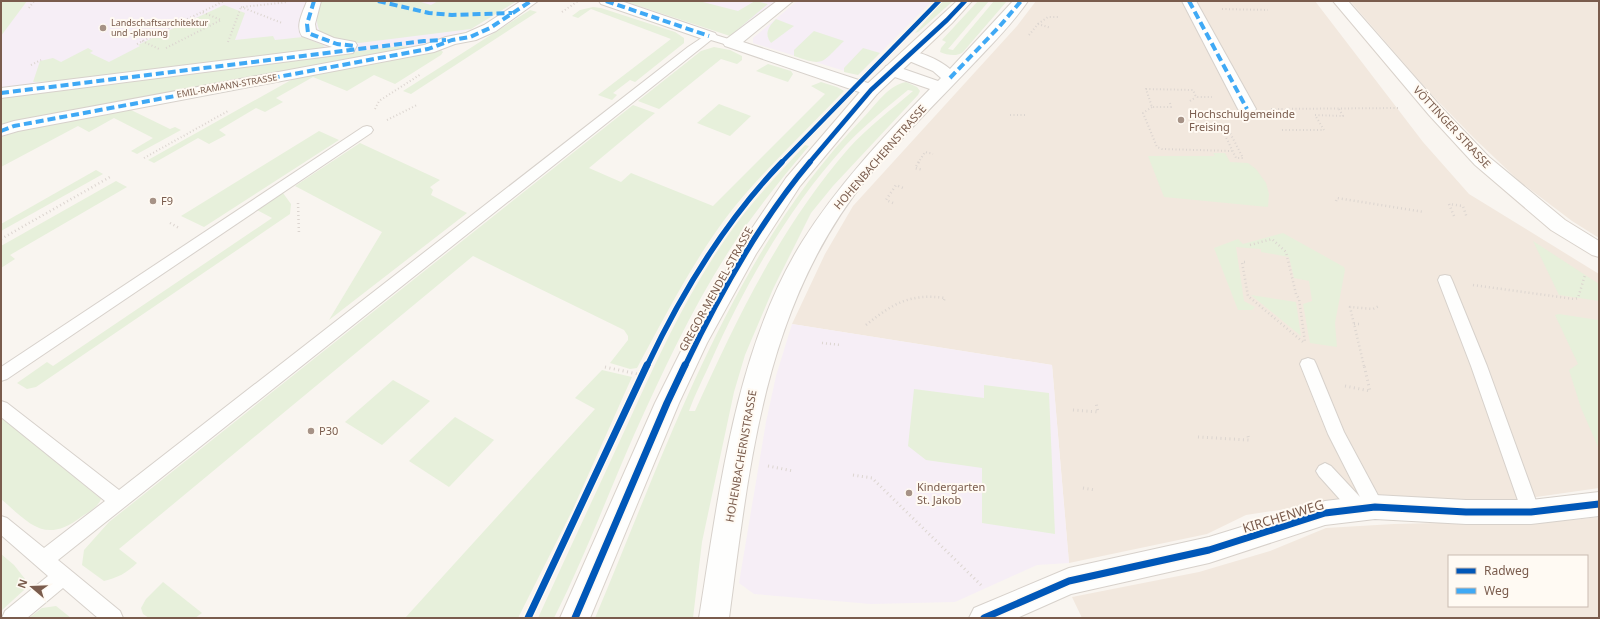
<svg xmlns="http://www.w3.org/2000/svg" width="1600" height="619" font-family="'Noto Sans',sans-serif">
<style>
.residential{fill:#f2e8de;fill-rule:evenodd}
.education{fill:#f6eef6}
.green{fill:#e7f0db;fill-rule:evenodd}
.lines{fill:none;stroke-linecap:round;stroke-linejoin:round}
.lane-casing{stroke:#d7d1cb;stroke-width:2}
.street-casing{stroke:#d7d1cb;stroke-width:2}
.secondary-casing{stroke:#d9d2cb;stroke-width:2}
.path-far2{stroke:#dcd5d0;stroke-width:2;stroke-dasharray:1 2.5;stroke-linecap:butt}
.path-far1{stroke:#dcd5d0;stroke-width:2.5;stroke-dasharray:1 3;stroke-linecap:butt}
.path{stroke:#dcd5d0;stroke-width:3;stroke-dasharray:1 3.5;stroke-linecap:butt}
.lane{fill:#fefefd;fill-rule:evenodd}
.street{fill:#fefefd;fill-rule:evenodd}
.secondary{fill:#fefefd;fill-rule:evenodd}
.quiet{stroke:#3fa9f5;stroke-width:4;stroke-dasharray:8 4;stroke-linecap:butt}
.cycleway-far2-casing{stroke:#fffaf3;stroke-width:6}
.cycleway-far1-casing{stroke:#fffaf3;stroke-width:8}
.cycleway-casing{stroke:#fffaf3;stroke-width:10}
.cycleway-far2{stroke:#0057b8;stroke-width:4.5}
.cycleway-far1{stroke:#0057b8;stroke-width:5.5}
.cycleway{stroke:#0057b8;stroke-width:7}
.poi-dot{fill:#a69286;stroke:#fffaf3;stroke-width:1.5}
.labels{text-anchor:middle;stroke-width:4;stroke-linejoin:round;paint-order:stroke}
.far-poi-label{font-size:9px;fill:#7a5c4d;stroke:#fffaf3;text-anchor:start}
.far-street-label{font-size:9px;fill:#7a5c4d;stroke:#fffaf3}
.poi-label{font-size:11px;fill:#7a5c4d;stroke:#fffaf3;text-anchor:start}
.street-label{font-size:11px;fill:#7a5c4d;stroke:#fffaf3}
.near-street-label{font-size:13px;fill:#7a5c4d;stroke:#fffaf3}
</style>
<rect width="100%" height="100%" fill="#f9f5f0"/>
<g class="residential">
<polygon points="1036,1 1315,1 1423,142 1469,194 1599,274 1599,488 1508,501 1359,498 1246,515 1207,534 1069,563 1052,365 792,324 825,254 853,206 1017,26"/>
<polygon points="1350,1 1599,1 1599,238 1572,221 1519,181 1474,138 1430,93"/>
<path d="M1599,517V618H1082L1072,597L1199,572L1270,551L1326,528L1394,524L1573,520ZM1449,556H1587V606H1449Z"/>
</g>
<g class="education">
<polygon points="1,1 517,1 471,29 410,50 1,127"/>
<polygon points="624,1 780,1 734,36"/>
<polygon points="797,1 932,1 858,75 753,43 753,38"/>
<polygon points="792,324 1052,365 1069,563 1037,565 955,602 871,604 754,594 739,583 766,422 776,376"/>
</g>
<g class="green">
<polygon points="1,1 27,1 1,36"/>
<path d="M321,1H418L431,5L438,1H517L471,29L359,43C328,39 308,38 321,1Z"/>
<polygon points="624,1 699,1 738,11 755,1 768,4 730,36"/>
<polygon points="943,1 953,1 918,32 915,33"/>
<path d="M978,1H989L948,49L953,50L994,1H1007L963,52C957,57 947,55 940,52L941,48L946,42L942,40Z"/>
<polygon points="224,5 245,13 235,40 273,36 275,40 303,37 325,46 319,49 69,81 33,82 40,61 53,58 61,62 88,48 93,51 90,53 109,62 140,46 138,45 146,41"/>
<polygon points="593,7 601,8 675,32 684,38 684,43 635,82 630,80 613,93 617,95 612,100 598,95 671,39 591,9 578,18 572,16 580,10"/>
<polygon points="530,10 537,12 411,94 403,91"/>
<path d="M776,19L794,26L771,43C764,34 768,27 776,19Z"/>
<path d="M814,31L844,41C821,63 825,67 794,56V50Z"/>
<polygon points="401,46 411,47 410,50 1,127 1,97 171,74"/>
<polygon points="714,47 730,50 742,56 742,60 737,64 721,59 659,109 638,101 701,51"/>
<polygon points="863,48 880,53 858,75 844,72 844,68"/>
<polygon points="441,50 443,52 441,55 395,84 374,75 347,91 313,77 276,98 283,102 265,112 256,108 219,130 226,135 209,144 198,138 154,163 148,160 300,75"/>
<polygon points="768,64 791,71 793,74 788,82 756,71"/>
<path d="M821,82L837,87L844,91C804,133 760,173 725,219C691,265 664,318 637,368L630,369L610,363L628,340V336L624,330L473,256L119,549L137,563C127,573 117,578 104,581L82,565L84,550L109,522L633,105L655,113L589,168L621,182L631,173L713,206L825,94L811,86Z"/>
<path d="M906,82L917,87L920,91L918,95L833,186L811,213L773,289L745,355L734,392L702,542L693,618H595C667,448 731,253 863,118C875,106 888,85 906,82ZM908,90L913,91C891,110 868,127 849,148C781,226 737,318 695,411H689C695,394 704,377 711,361C745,285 788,208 845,146C864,126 886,108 908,90Z"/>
<polygon points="719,104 751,116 730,136 697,123"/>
<polygon points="129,109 170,129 175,127 181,130 137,154 131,151 153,138 114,118 89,132 78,126 1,167 1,137 21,130"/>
<polygon points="319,131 339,140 204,227 181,216"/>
<polygon points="360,143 440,180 430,187 433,190 431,195 467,213 329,320 382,232 295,186"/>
<path d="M805,145L809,146C787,172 765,199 745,227C700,291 666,364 634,435C607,496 584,559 554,618H538C568,552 599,486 629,421C661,350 695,277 743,215C762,191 784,168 805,145Z"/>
<polygon points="1213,153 1225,153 1230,162 1248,163 1256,169 1266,183 1269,194 1268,207 1164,197 1148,156 1215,156"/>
<polygon points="96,170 103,174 1,231 1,224"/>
<polygon points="116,181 127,187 10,255 15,259 1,268 1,246"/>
<polygon points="283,193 291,204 290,214 36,387 27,389 17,383 47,362 53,366 272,218 257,210"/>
<polygon points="1283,233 1344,267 1345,270 1335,323 1337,347 1310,343 1303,304 1312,301 1309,281 1294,278 1289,257 1261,252 1261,249 1236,247 1244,301 1255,307 1252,310 1238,310 1214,248 1238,239 1243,244"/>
<polygon points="1533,241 1599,284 1599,301 1559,295"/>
<polygon points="1251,295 1296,302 1301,336"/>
<polygon points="1559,314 1598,320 1599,323 1599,449 1581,408 1569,370 1578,364 1555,315"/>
<polygon points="602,370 632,377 572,511 518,618 405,618 595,409 575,398"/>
<polygon points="393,380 430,401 382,445 345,422"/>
<polygon points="984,385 1049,393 1055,534 982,523 982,468 926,460 908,446 914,389 984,398"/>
<path d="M1,417L101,499C98,507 89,512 81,517C45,545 29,523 1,499Z"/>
<polygon points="455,417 494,440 449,487 409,461"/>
<polygon points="1,554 14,565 25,579 24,590 1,611"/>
<polygon points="163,582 202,613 195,618 149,618 143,614 141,608 146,599"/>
<polygon points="56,606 71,618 29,618 42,608"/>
</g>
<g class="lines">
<g class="lane-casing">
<g id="lane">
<polygon points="709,33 735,41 736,43 731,46 711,40 58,560 120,611 123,618 98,618 63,588 27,618 2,618 5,611 48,576 1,535 1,516 7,518 44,548 105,501 1,417 1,401 7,403 119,490 688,47"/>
<polygon points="367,126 371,127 373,130 371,133 7,379 1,381 1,367 363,127"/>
<polygon points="1445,275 1450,276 1452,280 1487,366 1540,512 1537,518 1531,520 1525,518 1522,512 1471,366 1438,280 1440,276"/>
<polygon points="1308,358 1314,360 1316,364 1344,432 1381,501 1384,507 1381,513 1375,515 1369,513 1367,510 1365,514 1359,516 1353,514 1319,476 1316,471 1319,466 1325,463 1331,466 1360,497 1328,434 1300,364 1302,360"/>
</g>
</g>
<g class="street-casing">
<g id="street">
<path d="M307,1H321L315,24L316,30L334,38L355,42L357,45L353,53L1,98V88L332,47L302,36C295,26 303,12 307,1Z"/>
<polygon points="521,1 538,1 496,31 476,40 455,44 434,52 18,131 1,136 1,125 14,121 424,45 446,37 466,33 484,25"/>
<polygon points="599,1 621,1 715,33 717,36 715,39 703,39 601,4"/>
<polygon points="777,1 793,1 743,42 877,86 879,90 877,94 871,95 865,94 725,46 723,43 725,40"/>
<path d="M1013,1H1028C1013,23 993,43 975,62C939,100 901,137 868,177C764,305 750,461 729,618H699C719,494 735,350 802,242C838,185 883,137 930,89L886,74L884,70L886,66L892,65L938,81L941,78L933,71L902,58L900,55L902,52C915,48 940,60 950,69Z"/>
<polygon points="1182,1 1196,1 1256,109 1253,113 1247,114 1241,113 1238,109"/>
<polygon points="1599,492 1599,516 1531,524 1466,524 1375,519 1325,525 1209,563 1071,594 1017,618 969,618 974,608 1069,568 1209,537 1325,501 1375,495 1466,500 1531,500"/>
</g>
</g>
<g class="secondary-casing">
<g id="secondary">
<polygon points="957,1 972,1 952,23 877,94 800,186 756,254 707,343 679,403 590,618 560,618 655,403 688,337 740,246 786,178 865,86"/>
<polygon points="1333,1 1348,1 1441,107 1489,157 1565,220 1599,241 1599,257 1592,255 1551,230 1475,165 1429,115"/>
</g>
</g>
<g class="path-far2">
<polyline points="241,7 282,23"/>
<polyline points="243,7 288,2"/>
<polyline points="29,8 34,1"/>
<polyline points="1222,9 1268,10"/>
<polyline points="562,12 578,1"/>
<polyline points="1038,24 1048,17 1059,17"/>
<polyline points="1029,35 1038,24 1051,28"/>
<polyline points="142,41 159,49"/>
<polyline points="228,42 241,7"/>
<polyline points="137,44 224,1"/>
<polyline points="166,48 221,20 202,12"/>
<polyline points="31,65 41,60"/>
<polyline points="1190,101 1196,97"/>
<polyline points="1170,103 1171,107 1152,107 1146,89 1193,90 1196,97 1212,97"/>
<polyline points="1152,107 1143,113 1157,147 1162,149 1232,151"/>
<polyline points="375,109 379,101 421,74"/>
<polyline points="1271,109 1400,108"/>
<polyline points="1010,115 1027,115"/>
<polyline points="387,120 417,105"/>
<polygon points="1219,129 1228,129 1243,158 1236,158 1223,131"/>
<polyline points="1282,130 1324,130 1315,115 1343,116 1339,109"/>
<polyline points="144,158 228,111"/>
<polyline points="918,163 925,152 933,154"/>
</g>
<g class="path-far1">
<polyline points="919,162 915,168 923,170"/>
<polyline points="1336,201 1337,198 1424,212"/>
<polyline points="298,203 299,235"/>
<polyline points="893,203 886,200 896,185 903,188"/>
<polyline points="1454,216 1449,204 1463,206 1467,218"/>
<polyline points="170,223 179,228"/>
<polyline points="1,239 110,177"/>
<polyline points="1250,245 1272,239 1286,252 1296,294 1299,299 1305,342"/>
<polyline points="1245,262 1242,262 1248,296 1303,342"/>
<polyline points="1473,285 1574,299 1578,298 1585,275"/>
<polyline points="1354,324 1360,324"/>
<path d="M866,325C892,304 910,293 945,298L943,302"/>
<polyline points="822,343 841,345"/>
<path d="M647,366C674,309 707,256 744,205"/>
<polyline points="1364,366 1350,307 1373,309 1379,306"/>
</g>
<g class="path">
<polyline points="605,367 642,375"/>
<polyline points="1345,386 1370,391 1364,365"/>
<polyline points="1073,410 1098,412 1096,403"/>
<polyline points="1198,437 1249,440 1248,436"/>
<polyline points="768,466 793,471"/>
<polyline points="853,475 872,478 981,585"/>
<polyline points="1083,488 1095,490"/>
<polyline points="528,618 647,365"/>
</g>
<use href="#lane" class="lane"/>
<use href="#street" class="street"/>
<use href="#secondary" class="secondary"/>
<g class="quiet">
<polyline points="314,1 307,24 308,33 337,44 356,46"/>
<polyline points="378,1 429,13 452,15 512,13"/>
<polyline points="606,1 709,36"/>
<polyline points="1189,1 1247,109"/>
<polyline points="950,78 999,27 1021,1"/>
<polyline points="1,93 424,41 446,40"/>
<polyline points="1,131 14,126 428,49 452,40 470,37 490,28 531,1"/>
</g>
<g class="cycleway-far2-casing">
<g id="cycleway-far2">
<polyline points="781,163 939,1"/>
<polyline points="809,163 871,90 947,20 965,1"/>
</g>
</g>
<g class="cycleway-far1-casing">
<g id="cycleway-far1">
<path d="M647,366C682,292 725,221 782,162"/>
<path d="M685,366C719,295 759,222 810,162"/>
</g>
</g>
<g class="cycleway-casing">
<g id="cycleway">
<polyline points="528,618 647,365"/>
<polyline points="575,618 667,403 685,365"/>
<polyline points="984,618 1069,581 1209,550 1325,513 1375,507 1466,512 1531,512 1599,504"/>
</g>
</g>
<use href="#cycleway-far2" class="cycleway-far2"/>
<use href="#cycleway-far1" class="cycleway-far1"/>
<use href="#cycleway" class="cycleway"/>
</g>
<g class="poi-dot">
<circle cx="103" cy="28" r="4"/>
<circle cx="1181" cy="120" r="4"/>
<circle cx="153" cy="201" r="4"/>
<circle cx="311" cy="431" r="4"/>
<circle cx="909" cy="493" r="4"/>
</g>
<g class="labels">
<g class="far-poi-label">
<text x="111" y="26">Landschaftsarchitektur<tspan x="111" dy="10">und -planung</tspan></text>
</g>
<g class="far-street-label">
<text transform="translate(227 86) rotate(-10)" y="3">EMIL-RAMANN-STRASSE</text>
</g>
<g class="poi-label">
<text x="1189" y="118">Hochschulgemeinde<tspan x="1189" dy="13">Freising</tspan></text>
<text x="161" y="205">F9</text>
<text x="319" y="435">P30</text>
<text x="917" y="491">Kindergarten<tspan x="917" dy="13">St. Jakob</tspan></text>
</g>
<g class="street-label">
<text transform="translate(1452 127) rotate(47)" y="4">VÖTTINGER STRASSE</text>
<text transform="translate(880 157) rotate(-49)" y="4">HOHENBACHERNSTRASSE</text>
<text transform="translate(716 289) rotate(-61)" y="4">GREGOR-MENDEL-STRASSE</text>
<text transform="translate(741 456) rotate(-80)" y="4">HOHENBACHERNSTRASSE</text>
</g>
<g class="near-street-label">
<text transform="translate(1283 516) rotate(-17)" y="5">KIRCHENWEG</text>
</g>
</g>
<rect width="1600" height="619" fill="none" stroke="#7a5c4d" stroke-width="4"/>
<rect x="1448" y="555" width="140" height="52" fill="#fffaf3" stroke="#cabbb1"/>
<rect x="1456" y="568" width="20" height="6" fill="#0057b8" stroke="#cabbb1"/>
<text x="1484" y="575" font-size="12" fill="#7a5c4d">Radweg</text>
<rect x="1456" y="588" width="20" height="6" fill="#3fa9f5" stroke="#cabbb1"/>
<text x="1484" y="595" font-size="12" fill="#7a5c4d">Weg</text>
<g transform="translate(32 587) rotate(289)" stroke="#fffaf3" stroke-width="3" paint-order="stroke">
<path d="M0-3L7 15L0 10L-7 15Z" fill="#7a5c4d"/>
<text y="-6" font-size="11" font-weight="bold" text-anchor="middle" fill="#7a5c4d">N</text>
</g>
</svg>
